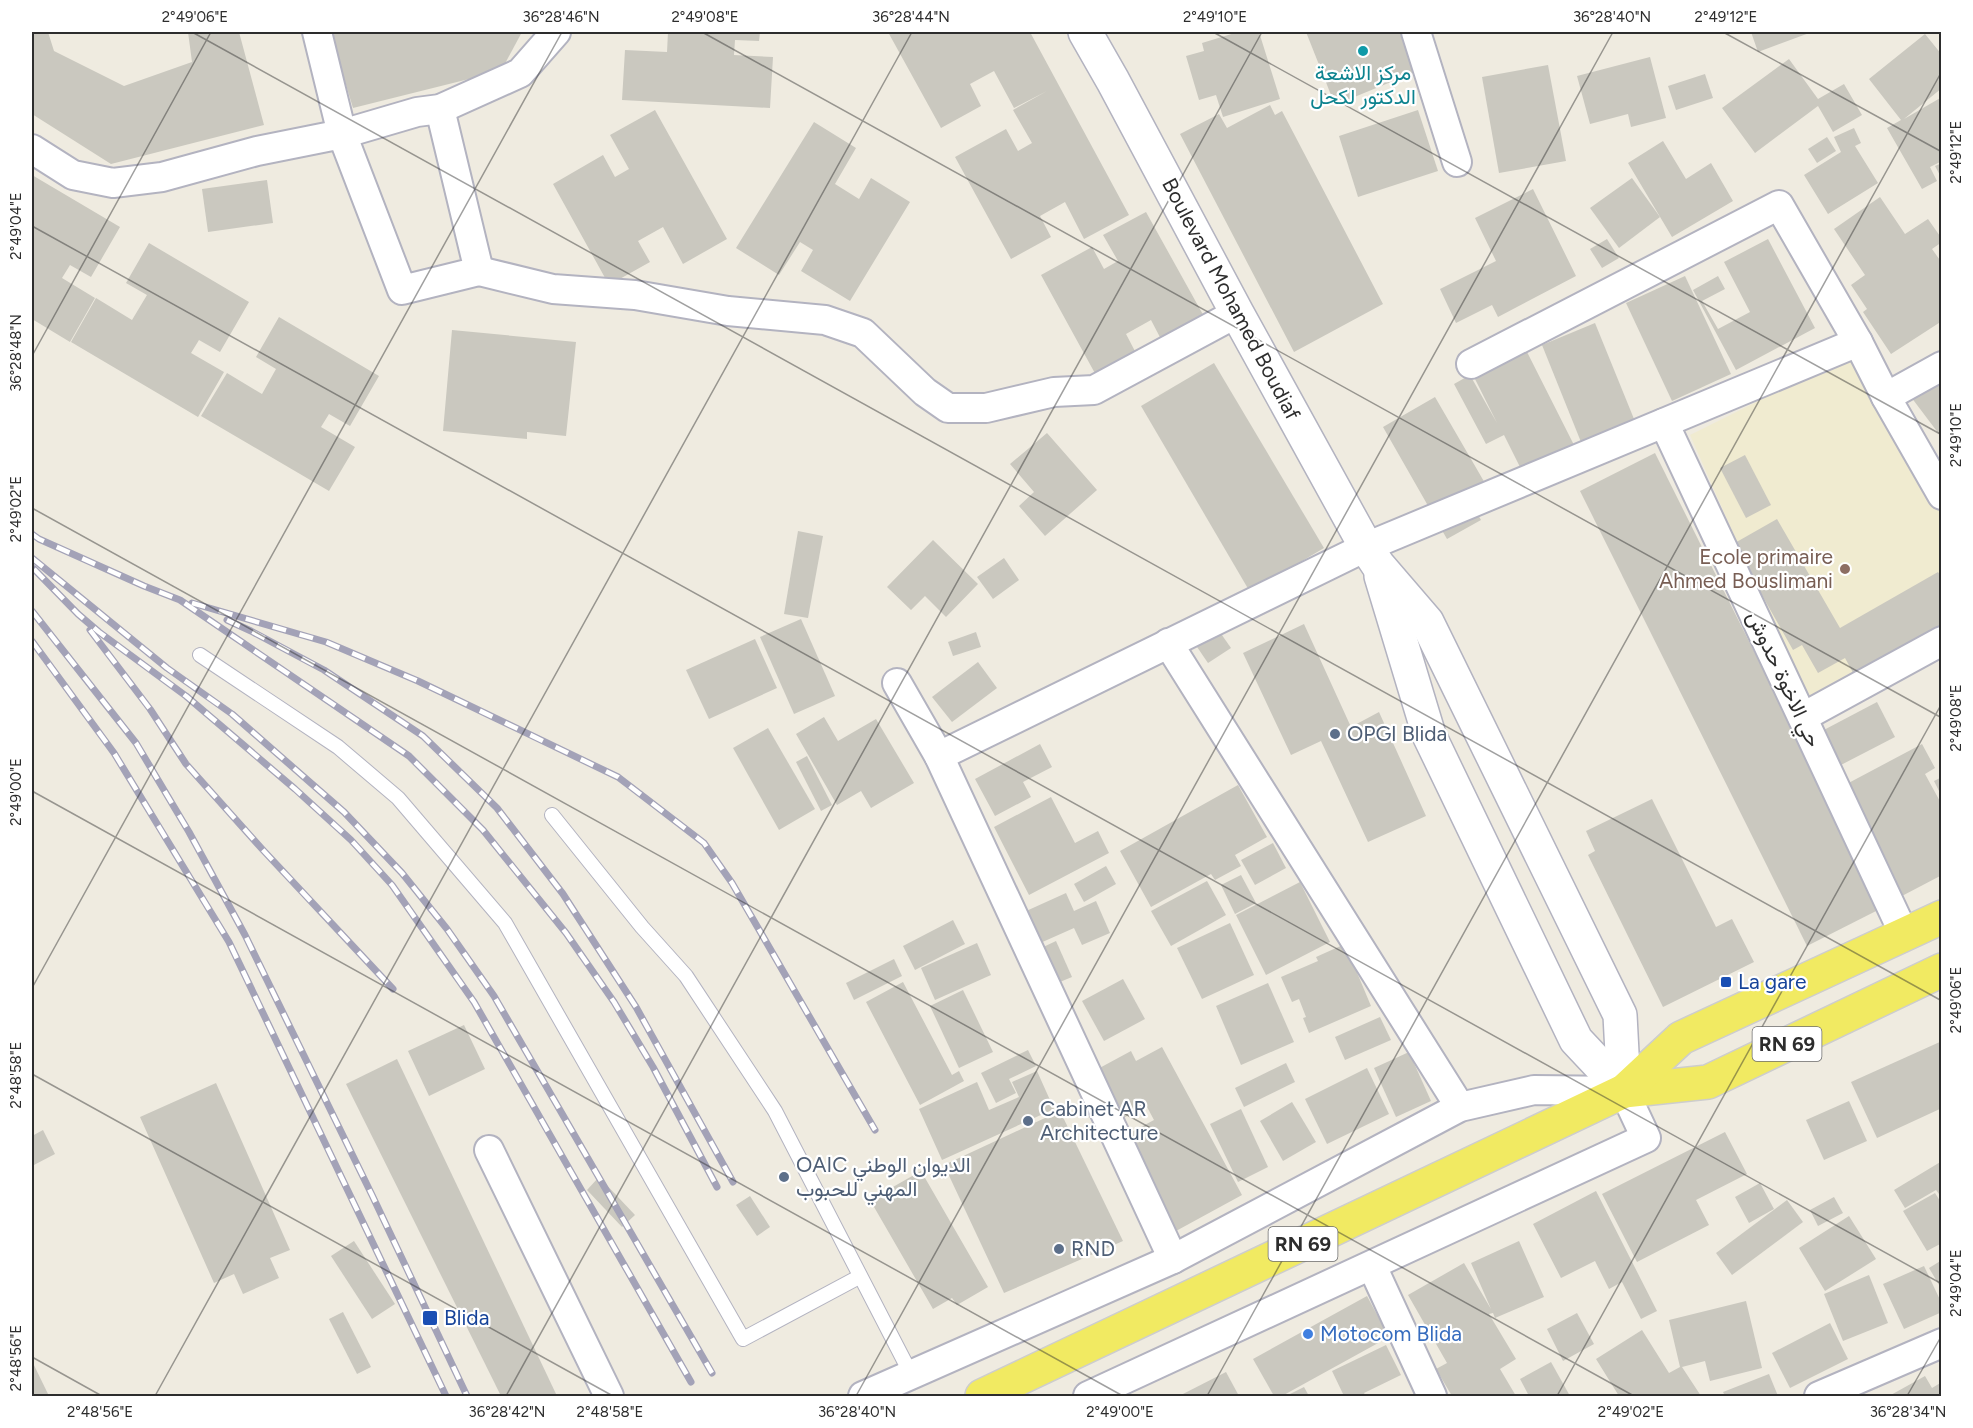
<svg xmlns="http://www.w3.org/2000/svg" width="1973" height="1428" font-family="Figtree,Vazirmatn,sans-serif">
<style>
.education{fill:#f0ebd0}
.building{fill:#cac8bf}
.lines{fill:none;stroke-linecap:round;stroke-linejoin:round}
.service-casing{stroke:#b3b3c0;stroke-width:16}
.minor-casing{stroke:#b3b3c0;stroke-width:32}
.secondary-casing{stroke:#b3b3c0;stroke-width:36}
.primary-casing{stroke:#cdcdcd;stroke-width:36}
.service{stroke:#fff;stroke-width:14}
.minor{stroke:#fff;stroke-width:28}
.secondary{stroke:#fff;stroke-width:33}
.primary{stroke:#f1ea62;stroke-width:33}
.rail-casing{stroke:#a3a2b7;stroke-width:7}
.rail{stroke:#fff;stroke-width:4.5;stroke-dasharray:14;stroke-linecap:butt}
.ticks{fill:none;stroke:#2d2d2d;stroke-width:1.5;stroke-opacity:0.45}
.culture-dot{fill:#0f9aa8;stroke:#fff;stroke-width:2}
.education-dot{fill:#8d6e63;stroke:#fff;stroke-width:2}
.service-dot{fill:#5c6f8a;stroke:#fff;stroke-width:2}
.transit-dot{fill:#1a4fb4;stroke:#fff;stroke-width:2}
.shop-dot{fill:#3f7fe0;stroke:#fff;stroke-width:2}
.labels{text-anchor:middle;stroke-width:4.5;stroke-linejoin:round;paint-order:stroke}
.shield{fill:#fff;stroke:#6c6c6c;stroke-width:1.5}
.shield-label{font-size:20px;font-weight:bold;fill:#2d2d2d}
.culture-label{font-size:21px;fill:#0d838f;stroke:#fff}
.street-label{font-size:21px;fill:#2d2d2d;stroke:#fff}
.education-label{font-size:21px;fill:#785e54;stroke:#fff;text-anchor:end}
.service-label{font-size:21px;fill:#4e5e75;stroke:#fff;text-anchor:start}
.transit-label{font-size:21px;fill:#164399;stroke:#fff;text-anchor:start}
.shop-label{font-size:21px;fill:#366cbe;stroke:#fff;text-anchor:start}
.neatline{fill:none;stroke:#2d2d2d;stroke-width:2}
.ticks-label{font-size:15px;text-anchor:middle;fill:#2d2d2d}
</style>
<rect width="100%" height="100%" fill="#efebe0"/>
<polygon class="education" points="1855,353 1941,513 1941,626 1806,699 1690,435"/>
<g class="building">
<polygon points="32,32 48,32 54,51 124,86 192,62 188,32 239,32 264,125 111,164 32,114"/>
<polygon points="330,32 522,32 501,71 353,108"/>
<polygon points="668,32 760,32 759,41 735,40 734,55 773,57 770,108 622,100 625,50 667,52"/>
<polygon points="888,32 1030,32 1129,215 1084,239 1065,202 1040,216 1051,237 1011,259 955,157 1006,129 1018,151 1032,143 1013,110 1047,91 1014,108 994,71 970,84 981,106 941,128"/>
<polygon points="1238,32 1259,32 1280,99 1223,117 1216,95 1199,100 1186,56 1204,51 1202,43"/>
<polygon points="1306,32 1404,32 1420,70 1335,105"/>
<polygon points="1751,32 1812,32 1758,52"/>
<polygon points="1925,34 1942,55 1942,88 1904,119 1942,97 1942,161 1930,167 1937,181 1922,189 1887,128 1901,120 1869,79"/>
<polygon points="1650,57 1666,118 1631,127 1628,114 1590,124 1577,76"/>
<polygon points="1789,59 1818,99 1844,84 1862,115 1833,132 1818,106 1755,153 1722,108"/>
<polygon points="1548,65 1566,161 1499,173 1482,77"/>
<polygon points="1705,74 1713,98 1676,110 1668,86"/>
<polygon points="1270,105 1275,115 1282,111 1383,304 1294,352 1180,134 1219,114 1227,128"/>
<polygon points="655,110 727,239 683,264 663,227 638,241 650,262 609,285 553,184 603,155 615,177 629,169 610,135"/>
<polygon points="1418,110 1438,171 1358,197 1339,136"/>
<polygon points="814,122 856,148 835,184 859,199 871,178 910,202 850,301 801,271 813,250 800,242 779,275 736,248"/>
<polygon points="1854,128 1861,143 1855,146 1878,183 1828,214 1804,175 1841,152 1834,137"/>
<polygon points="1827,137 1836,151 1817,163 1808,149"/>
<polygon points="1663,141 1686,179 1711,163 1733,201 1672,237 1628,163"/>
<polygon points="1942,163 1942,179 1935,166"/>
<polygon points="32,175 120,227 91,277 70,265 62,278 95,298 70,342 32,319"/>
<polygon points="1632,178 1660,217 1619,248 1590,208"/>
<polygon points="267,180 273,223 208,232 202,189"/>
<polygon points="1533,189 1576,276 1498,317 1492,305 1456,323 1440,289 1496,261 1475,218"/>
<polygon points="1880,197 1905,234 1928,219 1942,239 1942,242 1932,249 1942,263 1942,321 1891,354 1863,312 1867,309 1851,285 1865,275 1834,229"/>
<polygon points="1146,212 1206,320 1163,343 1151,320 1126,334 1137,355 1097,377 1041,275 1092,247 1104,269 1118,261 1103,235"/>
<polygon points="1607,239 1619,258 1602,268 1590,249"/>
<polygon points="1768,239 1815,328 1736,370 1693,290 1718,276 1725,289 1702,301 1718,329 1750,312 1724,262"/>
<polygon points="149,243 249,302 220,352 199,340 191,353 224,372 198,417 71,342 96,298 132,320 147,295 126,283"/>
<polygon points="1685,276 1731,374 1672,401 1626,303"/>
<polygon points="279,317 379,376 350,426 329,414 321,427 355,447 329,491 201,416 227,373 262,394 276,369 256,357"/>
<polygon points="1595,323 1634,419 1581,442 1542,345"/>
<polygon points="452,330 576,342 566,436 527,432 527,439 443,431"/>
<polygon points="1525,348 1574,445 1522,471 1504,435 1486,444 1454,384 1470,375 1497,423 1473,375"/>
<polygon points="1214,363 1324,548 1250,592 1141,406"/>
<polygon points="1942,380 1942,438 1908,393"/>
<polygon points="1435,397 1493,497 1474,508 1481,520 1447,539 1383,427"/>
<polygon points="1047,433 1097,490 1045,536 1019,506 1034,492 1010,464"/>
<polygon points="1655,453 1882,908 1807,946 1580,491"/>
<polygon points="1745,455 1771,505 1746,518 1720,468"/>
<polygon points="1777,519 1840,628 1938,572 1942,578 1942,631 1857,680 1845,658 1818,673 1802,645 1793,650 1733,544"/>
<polygon points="798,531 823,536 808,618 784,614"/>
<polygon points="933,540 978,584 946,617 925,596 911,610 887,587"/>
<polygon points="1004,558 1019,580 993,599 977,577"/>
<polygon points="801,619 835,696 794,714 760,637"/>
<polygon points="1304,624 1351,727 1379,712 1426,816 1368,842 1321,741 1291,755 1243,653"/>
<polygon points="1217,628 1231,648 1208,663 1195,644"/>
<polygon points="976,632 981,647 953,656 948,642"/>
<polygon points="755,639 777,688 709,719 686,670"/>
<polygon points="978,662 997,688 952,722 932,697"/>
<polygon points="1877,702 1895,737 1837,767 1820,732"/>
<polygon points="824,717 838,741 876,719 914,783 871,808 861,791 837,805 796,734"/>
<polygon points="768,728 815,809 779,830 733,748"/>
<polygon points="1040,744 1052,767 1023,782 1031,797 995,816 975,779"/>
<polygon points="1922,744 1935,768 1925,774 1942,805 1942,875 1900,897 1841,787"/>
<polygon points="807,756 832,805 821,811 796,762"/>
<polygon points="1942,777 1942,797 1934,781"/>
<polygon points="1238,785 1267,837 1235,855 1241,866 1215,880 1211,874 1151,907 1120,851"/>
<polygon points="1051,797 1075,843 1098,831 1109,853 1029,895 994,827"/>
<polygon points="1652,799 1716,927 1732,919 1754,962 1663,1007 1588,855 1595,851 1586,831"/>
<polygon points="1273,843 1286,868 1255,885 1241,860"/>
<polygon points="1106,866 1116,884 1084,902 1074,884"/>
<polygon points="1241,875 1256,903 1235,914 1221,885"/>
<polygon points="1207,881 1226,915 1171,946 1151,911"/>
<polygon points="1300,882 1330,942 1266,975 1236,915"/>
<polygon points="1066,893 1074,911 1096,901 1110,933 1082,945 1074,928 1038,944 1024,912"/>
<polygon points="953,920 965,944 915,970 903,946"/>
<polygon points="1230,923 1254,975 1202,999 1177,948"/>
<polygon points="1056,941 1072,977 1055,984 1039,949"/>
<polygon points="977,943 991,975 935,1000 921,968"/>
<polygon points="1345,944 1371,1006 1309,1033 1303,1018 1306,1017 1299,999 1292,1002 1281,977 1318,961 1316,957"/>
<polygon points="894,959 902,976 854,1000 846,983"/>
<polygon points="1123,979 1145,1019 1104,1041 1082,1001"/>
<polygon points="903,982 952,1075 959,1071 964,1081 920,1105 866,1002"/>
<polygon points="1268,983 1294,1042 1241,1065 1216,1006"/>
<polygon points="963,990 993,1052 959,1068 930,1006"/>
<polygon points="1380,1017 1391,1040 1345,1060 1335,1037"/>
<polygon points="464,1025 485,1069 429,1096 408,1051"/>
<polygon points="1942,1041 1942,1108 1877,1138 1851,1082"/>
<polygon points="1162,1047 1242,1195 1176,1231 1124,1136 1154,1120 1146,1105 1120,1120 1094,1071 1131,1051 1136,1061"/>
<polygon points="1028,1050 1036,1066 1009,1079 1016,1093 996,1103 981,1073"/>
<polygon points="1409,1052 1431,1101 1396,1117 1374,1068"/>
<polygon points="397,1059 557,1396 501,1396 346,1084"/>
<polygon points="1286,1063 1295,1082 1244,1107 1235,1088"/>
<polygon points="1367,1068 1389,1114 1327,1144 1305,1099"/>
<polygon points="1037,1071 1054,1109 942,1160 919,1109 977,1082 989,1110 1019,1097 1012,1082"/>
<polygon points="216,1083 290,1250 270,1258 279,1278 243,1294 234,1274 214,1283 140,1117"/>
<polygon points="1849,1101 1867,1141 1824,1160 1806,1120"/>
<polygon points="1292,1102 1316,1142 1283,1161 1260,1121"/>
<polygon points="1241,1109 1268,1167 1238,1182 1210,1124"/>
<polygon points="1060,1111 1123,1241 1004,1293 944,1165"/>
<polygon points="43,1130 55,1154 32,1166 32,1136"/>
<polygon points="1725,1132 1747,1174 1696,1200 1709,1225 1637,1262 1602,1194"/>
<polygon points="1942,1161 1942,1198 1936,1190 1905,1208 1894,1190"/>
<polygon points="921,1171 988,1287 957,1305 952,1298 933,1309 870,1200"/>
<polygon points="599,1177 635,1215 622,1227 587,1190"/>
<polygon points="1760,1183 1774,1209 1749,1223 1735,1197"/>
<polygon points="1596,1191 1657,1311 1641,1319 1622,1282 1609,1289 1595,1261 1561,1278 1533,1224"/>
<polygon points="1935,1193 1942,1204 1942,1243 1927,1251 1903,1211"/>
<polygon points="750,1196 770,1227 757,1236 736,1205"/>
<polygon points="1834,1197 1843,1213 1818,1226 1810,1210"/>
<polygon points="1787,1200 1803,1222 1732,1275 1716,1253"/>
<polygon points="1849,1216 1876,1259 1825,1291 1799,1248"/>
<polygon points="354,1241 395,1304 372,1319 331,1256"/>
<polygon points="1519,1241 1544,1297 1495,1318 1493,1313 1489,1314 1516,1359 1500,1369 1516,1396 1452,1396 1436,1369 1447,1363 1408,1295 1464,1263 1491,1309 1471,1263"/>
<polygon points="1942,1260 1942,1290 1929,1268"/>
<polygon points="1924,1266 1942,1304 1942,1312 1904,1329 1883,1284"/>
<polygon points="1869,1275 1888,1323 1843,1341 1824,1294"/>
<polygon points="1367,1296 1389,1337 1282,1396 1274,1396 1253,1359"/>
<polygon points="1746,1301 1762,1368 1710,1381 1705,1361 1682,1367 1701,1396 1619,1396 1596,1359 1642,1330 1669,1373 1680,1367 1669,1320"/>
<polygon points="343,1312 371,1367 357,1374 329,1319"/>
<polygon points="1577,1313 1594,1344 1563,1361 1547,1329"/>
<polygon points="1830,1323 1848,1359 1790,1388 1772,1353"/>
<polygon points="1386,1345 1401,1375 1364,1393 1366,1396 1344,1396 1332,1371"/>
<polygon points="32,1361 49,1396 32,1396"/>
<polygon points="1551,1362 1570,1396 1529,1396 1520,1379"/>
<polygon points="1226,1372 1239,1396 1179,1396"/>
<polygon points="1769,1374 1778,1396 1725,1396 1723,1392"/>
<polygon points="1925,1376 1932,1388 1942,1382 1942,1396 1889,1396"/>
<polygon points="1304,1387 1309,1396 1286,1396"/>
</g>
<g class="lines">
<g class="service-casing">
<g id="service">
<polyline points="200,655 338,747 398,798 505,923 743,1339 859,1277"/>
<polyline points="552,815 642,927 686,976 775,1111 911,1374"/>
</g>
</g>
<g class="minor-casing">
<g id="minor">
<polyline points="317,32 342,134 417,112 440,109 520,73 556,32"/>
<polyline points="1416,32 1457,162"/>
<polyline points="32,149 73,175 113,183 162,177 257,151 342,134 402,290 479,271 440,109"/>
<polyline points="479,271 553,289 635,295 728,311 825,320 863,333 925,392 948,408 986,408 1054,392 1094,390 1237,313"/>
<polyline points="1471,364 1779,205 1858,342 1886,397 1942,495"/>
<polyline points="1886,397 1942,366"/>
<polyline points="1664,423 1904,934"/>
<polyline points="1168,643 1460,1107"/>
<polyline points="897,683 939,756 1173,1259"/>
<polyline points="1803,717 1942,641"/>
<polyline points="939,756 1366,547 1858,342"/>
<polyline points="489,1150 609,1396"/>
<polyline points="1372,1266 1432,1396"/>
<polyline points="863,1396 1173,1259 1460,1107 1534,1090 1624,1091 1646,1138 1088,1396"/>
<polyline points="1819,1396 1942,1343"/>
</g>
</g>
<g class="secondary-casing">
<g id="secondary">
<polyline points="1085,32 1113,81 1237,313 1366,547 1378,565 1427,622 1620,1015 1624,1091"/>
<polyline points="1381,576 1429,735 1576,1040 1624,1091"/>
</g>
</g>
<g class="primary-casing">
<g id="primary">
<polyline points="1624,1091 1708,1082 1942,970"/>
<polyline points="982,1396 1624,1091 1681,1038 1942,917"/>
</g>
</g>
<use href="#service" class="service"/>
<use href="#minor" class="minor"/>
<use href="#secondary" class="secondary"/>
<use href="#primary" class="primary"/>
<g class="rail-casing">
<g id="rail">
<polyline points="32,534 39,539 144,586 180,600 409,756 483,830 566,933 614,1002 653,1067 717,1187"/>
<polyline points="32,558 167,668 232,714 344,812 402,873 447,929 494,996 712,1373"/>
<polyline points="34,569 78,614 99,632 186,696 295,789 351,840 392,885 474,1002 691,1382"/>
<polyline points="192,603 326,642 418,681 618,777 704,843 732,883 875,1130"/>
<polyline points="32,611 136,743 189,832 245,935 372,1195 467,1396"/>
<polyline points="227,620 251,631 324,670 423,736 497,808 563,894 636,1007 733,1182"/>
<polyline points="90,630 150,709 186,764 263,850 393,989"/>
<polyline points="32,641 114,753 229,942 446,1396"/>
</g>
</g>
<use href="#rail" class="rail"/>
</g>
<path class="ticks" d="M192,32L1942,1001M702,32L1942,718M1213,32L1942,435M1723,32L1942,152M32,226L1942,1284M32,356L211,32M32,508L1634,1396M32,791L1123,1396M32,988L562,32M32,1074L613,1396M32,1357L102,1396M155,1396L912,32M506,1396L1262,32M856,1396L1613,32M1207,1396L1942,71M1557,1396L1942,703M1907,1396L1942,1335"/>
<circle class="culture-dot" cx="1363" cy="51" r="6"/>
<circle class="education-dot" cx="1845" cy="569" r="6"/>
<g class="service-dot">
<circle cx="1335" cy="734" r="6"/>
<circle cx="1028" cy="1121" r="6"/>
<circle cx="784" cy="1177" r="6"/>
<circle cx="1059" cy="1249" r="6"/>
</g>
<g class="transit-dot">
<rect x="1720" y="976" width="12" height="12" rx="3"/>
<rect x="422" y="1310" width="16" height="16" rx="3"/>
</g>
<circle class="shop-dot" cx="1308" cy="1334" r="6"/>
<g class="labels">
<g class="shield">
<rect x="1752.5" y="1027" width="69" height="34" rx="4.5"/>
<rect x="1268.5" y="1227" width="69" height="34" rx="4.5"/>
</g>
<g class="shield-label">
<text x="1787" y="1051">RN 69</text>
<text x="1303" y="1251">RN 69</text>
</g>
<g class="culture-label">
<text x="1363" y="80">مركز الاشعة<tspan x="1363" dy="24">الدكتور لكحل</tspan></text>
</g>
<g class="street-label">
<text transform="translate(1231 299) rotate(62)" y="7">Boulevard Mohamed Boudiaf</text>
<text transform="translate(1784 679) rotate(65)" y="7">حي الاخوة حدوش</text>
</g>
<g class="education-label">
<text x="1833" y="564">Ecole primaire<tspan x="1833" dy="24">Ahmed Bouslimani</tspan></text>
</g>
<g class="service-label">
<text x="1347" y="741">OPGI Blida</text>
<text x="1040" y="1116">Cabinet AR<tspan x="1040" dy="24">Architecture</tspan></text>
<text x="796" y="1172">OAIC الديوان الوطني<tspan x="796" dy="24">المهني للحبوب</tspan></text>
<text x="1071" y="1256">RND</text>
</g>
<g class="transit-label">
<text x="1738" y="989">La gare</text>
<text x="444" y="1325">Blida</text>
</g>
<g class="shop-label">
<text x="1320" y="1341">Motocom Blida</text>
</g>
</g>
<rect width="1973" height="1428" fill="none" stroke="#ffffff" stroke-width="66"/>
<rect x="33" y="33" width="1907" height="1362" class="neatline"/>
<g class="ticks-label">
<text x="195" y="22">2°49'06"E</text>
<text x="561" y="22">36°28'46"N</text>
<text x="705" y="22">2°49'08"E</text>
<text x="911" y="22">36°28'44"N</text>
<text x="1215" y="22">2°49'10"E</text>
<text x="1612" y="22">36°28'40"N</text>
<text x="1726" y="22">2°49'12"E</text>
<text transform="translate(1956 152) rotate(-90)" y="5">2°49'12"E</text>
<text transform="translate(16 226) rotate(-90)" y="5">2°49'04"E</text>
<text transform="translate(16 353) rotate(-90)" y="5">36°28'48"N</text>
<text transform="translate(1956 435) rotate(-90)" y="5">2°49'10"E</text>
<text transform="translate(16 509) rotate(-90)" y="5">2°49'02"E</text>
<text transform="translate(1956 718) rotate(-90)" y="5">2°49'08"E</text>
<text transform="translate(16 792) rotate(-90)" y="5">2°49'00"E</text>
<text transform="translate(1956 1000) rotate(-90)" y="5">2°49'06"E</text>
<text transform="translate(16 1075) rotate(-90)" y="5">2°48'58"E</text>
<text transform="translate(1956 1283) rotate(-90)" y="5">2°49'04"E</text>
<text transform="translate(16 1358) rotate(-90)" y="5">2°48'56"E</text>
<text x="100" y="1417">2°48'56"E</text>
<text x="507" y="1417">36°28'42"N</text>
<text x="610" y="1417">2°48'58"E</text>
<text x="857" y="1417">36°28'40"N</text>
<text x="1120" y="1417">2°49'00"E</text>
<text x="1631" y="1417">2°49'02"E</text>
<text x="1908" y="1417">36°28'34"N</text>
</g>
</svg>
